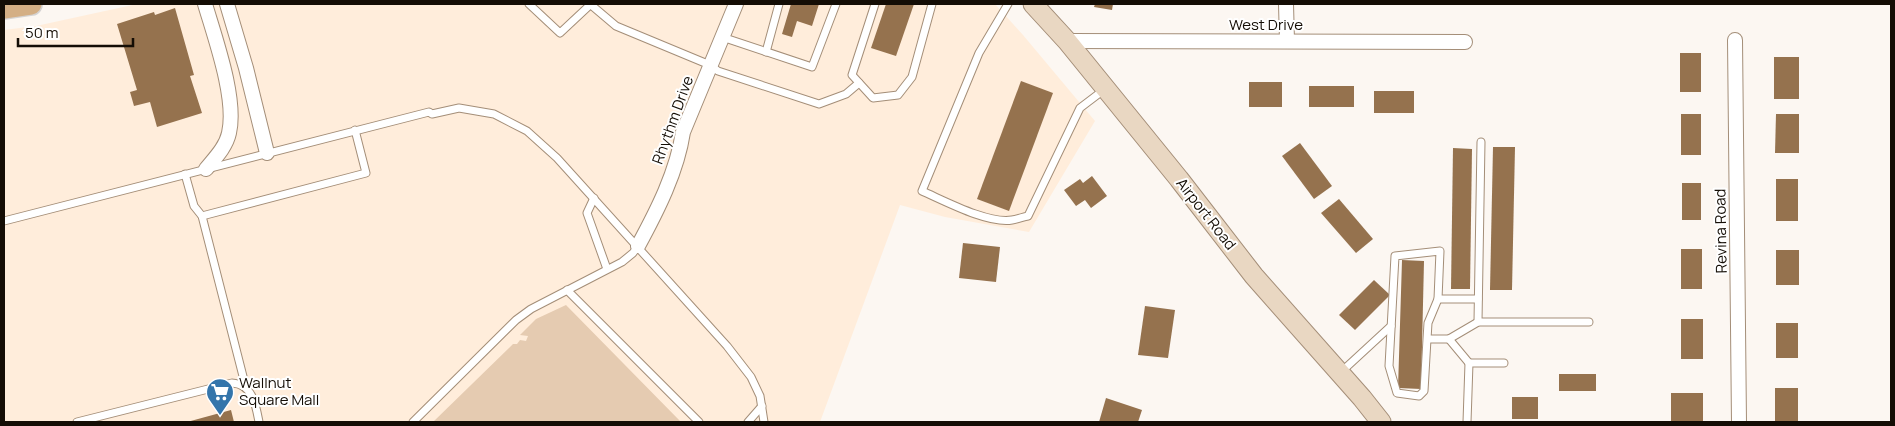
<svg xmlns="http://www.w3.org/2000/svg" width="1895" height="426" font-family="Manrope,sans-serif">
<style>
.built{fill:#ffeddb}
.green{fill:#e5cbb1}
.building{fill:#95724e}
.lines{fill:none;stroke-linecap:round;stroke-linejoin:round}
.lane-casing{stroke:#a48e78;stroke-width:9}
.street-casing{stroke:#a48e78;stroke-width:16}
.secondary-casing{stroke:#a48e78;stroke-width:21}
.primary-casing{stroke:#d5d3d2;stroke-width:24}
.lane{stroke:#fff;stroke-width:7}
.street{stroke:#fff;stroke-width:14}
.secondary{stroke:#e9d7c2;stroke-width:19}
.primary{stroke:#d4af85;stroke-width:21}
.labels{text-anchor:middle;stroke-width:4;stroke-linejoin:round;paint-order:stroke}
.street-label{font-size:15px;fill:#140d05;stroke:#fff}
.poi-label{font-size:15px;fill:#140d05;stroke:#fff;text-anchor:start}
</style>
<rect width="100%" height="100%" fill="#fcf7f2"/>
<polygon class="built" points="137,4 995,4 1023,35 1095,121 1029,232 945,217 900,205 820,422 4,422 4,30 36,26"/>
<polygon class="green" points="566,305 681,422 433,422 513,344 517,344 520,340 526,341 528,336 520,335 536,319"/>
<g class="building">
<polygon points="791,4 819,4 812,26 797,21 792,37 782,34"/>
<polygon points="886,4 914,4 896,56 871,48"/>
<polygon points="1095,4 1113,4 1112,10 1094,7"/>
<polygon points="175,8 194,75 190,76 202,113 157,127 150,102 134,106 130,92 137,90 117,24 154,12 155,15"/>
<rect x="1680" y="53" width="21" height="39"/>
<rect x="1774" y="57" width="25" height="42"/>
<polygon points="1021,81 1053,93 1009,211 977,199"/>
<rect x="1249" y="82" width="33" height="25"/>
<rect x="1309" y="86" width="45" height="21"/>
<rect x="1374" y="91" width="40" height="22"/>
<rect x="1681" y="114" width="20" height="41"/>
<polygon points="1776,114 1799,114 1799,153 1775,153"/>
<polygon points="1300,143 1332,186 1314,199 1282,156"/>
<polygon points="1493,147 1515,147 1512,290 1490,290"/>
<polygon points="1453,148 1472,149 1470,289 1451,289"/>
<polygon points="1092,176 1107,196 1091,208 1085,200 1076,206 1064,190 1080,179 1083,183"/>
<rect x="1776" y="179" width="22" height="42"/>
<rect x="1682" y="183" width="19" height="37"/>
<polygon points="1339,199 1373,239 1356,253 1321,213"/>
<polygon points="963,243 1000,247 996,282 959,278"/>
<rect x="1681" y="249" width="21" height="40"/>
<rect x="1776" y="250" width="23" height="35"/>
<polygon points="1402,260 1424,261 1421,389 1398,388"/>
<polygon points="1374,280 1390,295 1355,330 1339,315"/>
<polygon points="1145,306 1175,310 1168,358 1138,355"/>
<rect x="1681" y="319" width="22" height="40"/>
<rect x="1776" y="323" width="22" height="35"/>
<rect x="1559" y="374" width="37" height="17"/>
<rect x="1775" y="388" width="23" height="34"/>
<polygon points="1671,393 1703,393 1703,422 1671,421"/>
<rect x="1512" y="397" width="26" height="22"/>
<polygon points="1106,398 1142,410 1138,422 1099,422"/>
<polygon points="231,410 234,422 187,422"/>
</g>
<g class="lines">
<g class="lane-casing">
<g id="lane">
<polyline points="529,4 560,33 591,4"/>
<polyline points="590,4 616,26 710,65 718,71 819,104 846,94 859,83"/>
<polyline points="875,4 852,75 873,98 898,95 912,77 932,4"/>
<path d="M1008,4L979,53L922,191C945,201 988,224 1012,220C1018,219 1023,217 1028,216L1080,108L1105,89"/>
<polyline points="722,37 812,67 836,4"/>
<polyline points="766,52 779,4"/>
<polyline points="185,174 194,206 202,216 246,388"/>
<polyline points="594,198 587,213 607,269"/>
<polyline points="202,216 366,173 355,130"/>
<polyline points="4,221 429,112 432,114 459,108 494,114 527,131 557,158 727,346 751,377 760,396 764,422"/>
<polyline points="567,290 699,422"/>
<polyline points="1438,299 1478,299"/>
<polyline points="1478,322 1481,142"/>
<polyline points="1427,339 1428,323 1438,299 1440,251 1395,256 1389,366 1397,393 1419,396 1424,391 1427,339 1449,339"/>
<polyline points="1469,363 1449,339 1478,322 1589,322"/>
<polyline points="1340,373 1391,326"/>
<path d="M77,422L232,383C253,384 256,406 259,422"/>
<polyline points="413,422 516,320 531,309 622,262 633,253 638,246"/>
<polyline points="748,422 762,406"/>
<polyline points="1467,422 1469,363 1504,363"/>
</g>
</g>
<g class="street-casing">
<g id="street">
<path d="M205,4C215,38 237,99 229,133C226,147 215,158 206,169"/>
<polyline points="227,4 246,68 267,153"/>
<polyline points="1286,4 1287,41"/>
<polyline points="1735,40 1739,422"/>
<polyline points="1067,41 1465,42"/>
<path d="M638,246C657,211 677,172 683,132L736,4"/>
</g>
</g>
<g class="secondary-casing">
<polyline id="secondary" points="1033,4 1067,41 1179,179 1254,276 1362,398 1381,422"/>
</g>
<g class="primary-casing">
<polyline id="primary" points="4,8 31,4"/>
</g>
<use href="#lane" class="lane"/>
<use href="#street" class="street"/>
<use href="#secondary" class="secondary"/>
<use href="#primary" class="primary"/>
</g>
<defs>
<g id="supermarket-pin" transform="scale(1.4375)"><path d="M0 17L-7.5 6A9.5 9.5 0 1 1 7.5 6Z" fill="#3475ab" stroke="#fff"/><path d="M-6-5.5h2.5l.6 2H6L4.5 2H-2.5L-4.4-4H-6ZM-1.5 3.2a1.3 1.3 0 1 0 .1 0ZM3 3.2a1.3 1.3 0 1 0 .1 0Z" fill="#fff"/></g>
</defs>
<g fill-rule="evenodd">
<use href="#supermarket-pin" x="220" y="392"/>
</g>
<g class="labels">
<g class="street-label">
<text x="1266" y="30">West Drive</text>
<text transform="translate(673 120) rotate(-70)" y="5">Rhythm Drive</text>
<text transform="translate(1206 214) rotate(52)" y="5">Airport Road</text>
<text transform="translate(1721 231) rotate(-91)" y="5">Revina Road</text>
</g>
<g class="poi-label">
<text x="239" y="388">Wallnut<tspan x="239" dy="17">Square Mall</tspan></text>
</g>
</g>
<rect width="1895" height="426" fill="none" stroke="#140d05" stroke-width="10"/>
<path d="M18 38v8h115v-8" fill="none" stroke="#140d05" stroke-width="2.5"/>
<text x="25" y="38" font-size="15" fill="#140d05" stroke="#ffffff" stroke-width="4" paint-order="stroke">50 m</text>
</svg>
